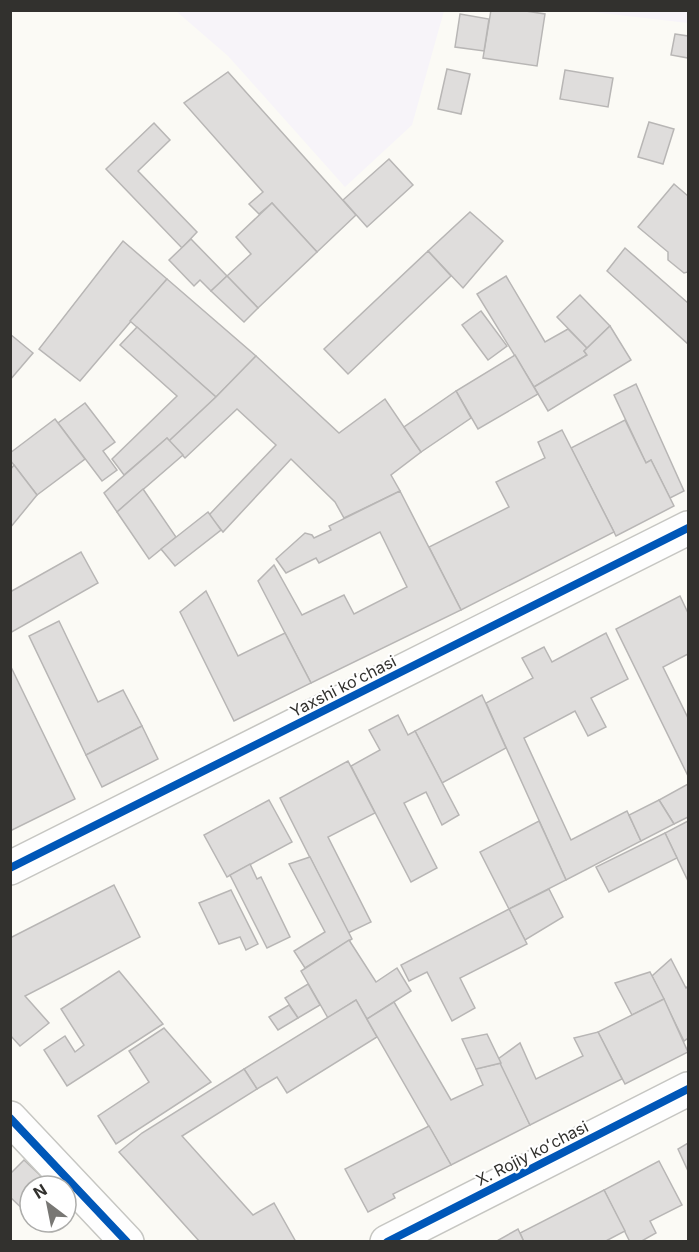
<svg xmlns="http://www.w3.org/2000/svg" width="699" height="1252" font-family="Inter,sans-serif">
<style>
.medical{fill:#f7f4f9}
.building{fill:#dfdddc;stroke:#b8b6b5;stroke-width:1.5}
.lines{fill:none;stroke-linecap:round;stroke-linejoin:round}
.minor-casing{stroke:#c6c6c2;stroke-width:36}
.minor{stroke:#fefefe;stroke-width:33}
.cycleway-casing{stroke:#fff;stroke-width:11}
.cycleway{stroke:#0057b8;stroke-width:8}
.labels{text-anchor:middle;stroke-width:4.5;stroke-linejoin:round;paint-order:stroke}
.street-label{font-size:16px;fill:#32312e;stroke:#fff}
</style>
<rect width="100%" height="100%" fill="#fbfaf5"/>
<g class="medical">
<polygon points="176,11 175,11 444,11 412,125 345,187 228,56"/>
<polygon points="584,11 688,11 688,23"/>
</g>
<g class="building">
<polygon points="491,10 519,10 545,14 537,66 483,58"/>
<polygon points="460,14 489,19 484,51 455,47"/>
<polygon points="675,34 688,36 688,58 671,55"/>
<polygon points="447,69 470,74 461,114 438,109"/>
<polygon points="565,70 613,78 608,107 560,99"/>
<polygon points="228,72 356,215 317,252 272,203 259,214 249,204 263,192 184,103"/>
<polygon points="649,122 674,129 663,164 638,157"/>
<polygon points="154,123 170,140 138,171 197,232 182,248 106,169"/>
<polygon points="389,159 413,185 367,227 343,200"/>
<polygon points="674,184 688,196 688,272 684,273 668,260 668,252 638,227"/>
<polygon points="272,203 317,252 258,308 227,276 251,254 236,237"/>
<polygon points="470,212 503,241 463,288 428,251"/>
<polygon points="191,239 227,276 211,291 200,280 194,286 169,260"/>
<polygon points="123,241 167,279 80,381 39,349"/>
<polygon points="625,248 688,303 688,344 607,271"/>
<polygon points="428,251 451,276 348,374 324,349"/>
<polygon points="227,276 258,308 244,322 211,291"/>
<polygon points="506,276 545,342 568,329 587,348 584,351 587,355 534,387 477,294"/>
<polygon points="167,279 256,356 216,397 130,321"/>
<polygon points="580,295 610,326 587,348 557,317"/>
<polygon points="481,311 507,346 488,360 462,325"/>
<polygon points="610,326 631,360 548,411 534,387 587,355 584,351"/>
<polygon points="137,327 216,397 169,441 167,438 124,475 112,459 177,396 120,345"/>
<polygon points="10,334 33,353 10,380"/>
<polygon points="515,355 538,394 478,429 456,391"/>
<polygon points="256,356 339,433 385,399 421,452 391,475 400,491 344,518 335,502 291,459 223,532 209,515 276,445 237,409 185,458 169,441 216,397"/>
<polygon points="636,384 684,491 670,498 651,460 646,463 614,395"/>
<polygon points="456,391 471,418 421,452 404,427"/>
<polygon points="85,403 115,442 103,451 117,470 102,481 58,423"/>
<polygon points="55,419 85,459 37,495 10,460 10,453"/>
<polygon points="625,420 646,463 651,460 674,506 616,536 571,448"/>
<polygon points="562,430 614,532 461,610 429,547 509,507 496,482 545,458 538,442"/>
<polygon points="167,438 183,455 117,512 104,493"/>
<polygon points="14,465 37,495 10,528 10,470"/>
<polygon points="143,489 176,537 149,559 117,512"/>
<polygon points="400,491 461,610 311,683 258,581 274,565 302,615 344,595 354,614 407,587 380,532 319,563 316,558 286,573 276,559 305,533 312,535 314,538 331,530 329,526"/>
<polygon points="208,512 221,530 175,566 161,549"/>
<polygon points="81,552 98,583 10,633 10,592"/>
<polygon points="206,591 238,656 285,633 311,683 234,721 180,612"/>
<polygon points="680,596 688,613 688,654 663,667 688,718 688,776 616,629"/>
<polygon points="59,621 98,702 123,690 142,726 86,755 29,636"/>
<polygon points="606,633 628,679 591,698 606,727 588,736 575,711 524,738 571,840 627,811 641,841 566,880 486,703 533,678 522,658 544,647 552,662"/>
<polygon points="10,665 75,799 10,831"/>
<polygon points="482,695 506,748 442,783 415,731"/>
<polygon points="398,715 408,735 415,731 459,815 442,825 426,792 404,803 437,868 411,882 351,766 380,750 369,730"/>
<polygon points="142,726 158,759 102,787 86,755"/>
<polygon points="348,761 375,813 328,837 371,922 348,933 280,798"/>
<polygon points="688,784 688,817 674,824 659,800"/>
<polygon points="269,800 292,842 227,877 204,835"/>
<polygon points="659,800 674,824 641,841 629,815"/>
<polygon points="539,821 566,880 509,909 480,852"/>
<polygon points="688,821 688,881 665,833"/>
<polygon points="665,833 677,858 609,892 596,867"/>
<polygon points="310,857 352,939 305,968 294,951 325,932 289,864"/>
<polygon points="250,864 257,879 261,877 290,937 267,948 230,875"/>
<polygon points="114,885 140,937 25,996 49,1023 20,1046 10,1035 10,938"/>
<polygon points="549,889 563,917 525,940 509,909"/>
<polygon points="231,890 258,944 246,950 240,937 219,944 199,903"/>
<polygon points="509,909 527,944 460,978 475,1008 452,1021 427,972 409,981 401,965"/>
<polygon points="349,940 376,982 397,968 411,991 367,1019 356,1000 328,1018 301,971"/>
<polygon points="671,959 686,988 688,986 688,1038 684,1041 652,976"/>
<polygon points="119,971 163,1024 67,1086 44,1050 65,1036 75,1052 84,1045 61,1009"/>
<polygon points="650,972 664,999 632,1015 615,983"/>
<polygon points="308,984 320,1005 298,1018 285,998"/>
<polygon points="664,999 688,1052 625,1084 598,1032"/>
<polygon points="356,1000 377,1037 287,1093 277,1077 257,1089 244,1069"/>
<polygon points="394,1002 451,1100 483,1085 476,1069 501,1063 530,1125 451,1165 367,1019"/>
<polygon points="289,1005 298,1018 278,1030 269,1017"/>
<polygon points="164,1028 211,1082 116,1144 98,1116 149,1082 129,1051"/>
<polygon points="598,1032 622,1079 530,1125 498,1059 520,1043 536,1079 583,1056 574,1038"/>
<polygon points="487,1034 501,1063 476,1069 462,1039"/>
<polygon points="244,1069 257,1089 182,1136 253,1215 274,1203 296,1242 200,1242 119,1152 142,1133"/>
<polygon points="429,1126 451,1165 393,1194 395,1198 368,1212 345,1169"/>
<polygon points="688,1143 688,1171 678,1149"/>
<polygon points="24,1160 42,1177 33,1186 30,1186 30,1216 10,1197 10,1174"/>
<polygon points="659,1161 682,1205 650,1221 656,1233 640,1242 630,1242 604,1190"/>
<polygon points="604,1190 625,1231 604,1242 524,1242 520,1233"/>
<polygon points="518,1229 524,1242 495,1242"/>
</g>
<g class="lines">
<g class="minor-casing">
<g id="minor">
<polyline points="10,868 688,528"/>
<polyline points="10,1118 127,1242"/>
<polyline points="387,1242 688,1089"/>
</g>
</g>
<use href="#minor" class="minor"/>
<g class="cycleway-casing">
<g id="cycleway">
<polyline points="10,868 688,528"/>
<polyline points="10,1118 127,1242"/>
<polyline points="387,1242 688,1089"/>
</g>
</g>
<use href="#cycleway" class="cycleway"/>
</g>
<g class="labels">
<g class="street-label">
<text transform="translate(343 686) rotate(-27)" y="6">Yaxshi koʻchasi</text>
<text transform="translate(532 1153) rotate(-27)" y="6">X. Rojiy koʻchasi</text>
</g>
</g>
<rect width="699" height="1252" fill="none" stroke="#32312e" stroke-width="24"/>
<g transform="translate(48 1204) rotate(328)"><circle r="28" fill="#ffffff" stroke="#adadab" stroke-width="1.5"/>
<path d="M0-4.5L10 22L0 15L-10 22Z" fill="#787774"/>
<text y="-9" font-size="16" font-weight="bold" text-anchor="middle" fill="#32312e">N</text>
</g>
</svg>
